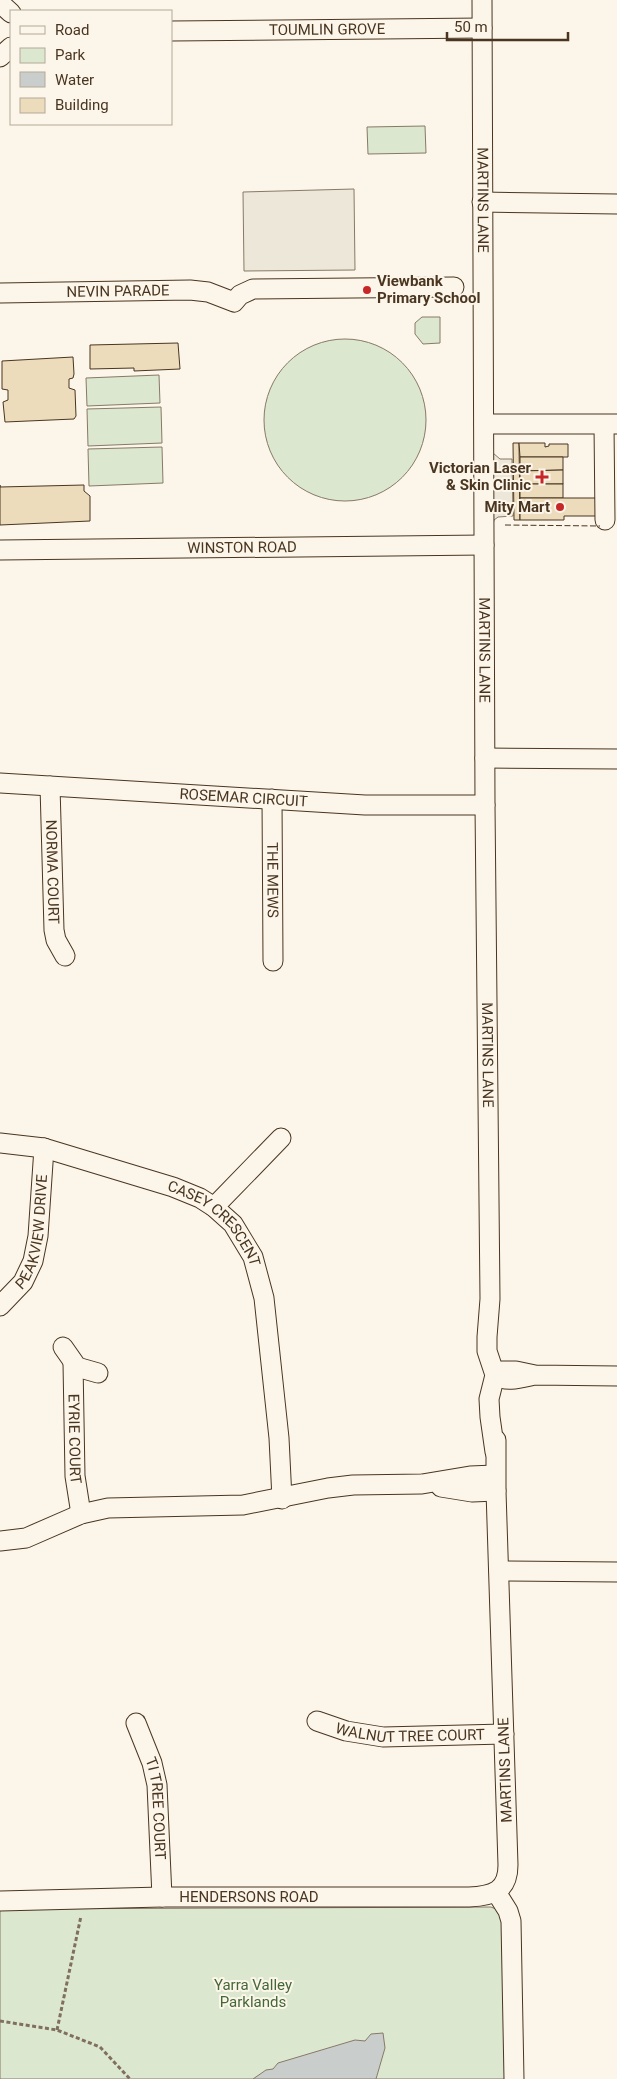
<svg xmlns="http://www.w3.org/2000/svg" width="617" height="2079" font-family="Roboto,sans-serif">
<style>
.green{fill:#dce7d0;stroke:#887966}
.parking{fill:#ede7d9;stroke:#887966}
.water{fill:#c9cecd;stroke:#887966}
.building{fill:#ecdcbc;stroke:#4a3520}
.lines{fill:none;stroke-linecap:round;stroke-linejoin:round}
.minor-casing{stroke:#4a3520;stroke-width:21}
.path{stroke:#7f6f5c;stroke-width:3;stroke-dasharray:4 2.5;stroke-linecap:butt}
.minor{stroke:#fbf6e9;stroke-width:19}
.fence{stroke:#4a3520;stroke-width:1;stroke-dasharray:6 2.5;stroke-linecap:butt}
.poi-dot{fill:#c62828;stroke:#fbf6e9;stroke-width:2}
.labels{text-anchor:middle;stroke-width:4;stroke-linejoin:round;paint-order:stroke}
.street-label{font-size:15px;fill:#4a3520;stroke:#fbf6e9}
.poi-label{font-size:15px;font-weight:bold;fill:#4a3520;stroke:#fbf6e9;text-anchor:end}
.park-label{font-size:15px;fill:#436837;stroke:#fbf6e9}
</style>
<rect width="100%" height="100%" fill="#fbf6e9"/>
<g class="green">
<polygon points="425,126 426,153 368,154 367,127"/>
<polygon points="422,317 440,317 440,343 423,344 415,334 415,323"/>
<circle cx="345" cy="420" r="81"/>
<polygon points="159,375 160,403 87,406 86,378"/>
<polygon points="161,407 162,443 88,446 87,409"/>
<polygon points="162,447 163,483 89,486 88,449"/>
<polygon points="491,1907 498,1910 502,1917 506,2079 0,2079 0,1909"/>
</g>
<g class="parking">
<polygon points="354,189 355,270 244,271 243,192"/>
<polygon points="493,453 500,459 512,459 513,516 498,517 494,520 493,525"/>
</g>
<polygon class="water" points="383,2033 385,2048 376,2079 253,2079 266,2070 273,2069 278,2063 355,2040 365,2041 371,2034"/>
<g class="building">
<polygon points="178,343 180,369 134,371 134,368 90,369 90,345"/>
<polygon points="73,357 74,374 73,378 69,379 69,388 75,390 76,416 74,419 5,422 3,402 8,400 8,390 2,389 2,361"/>
<polygon points="513,443 519,443 520,520 514,520"/>
<polygon points="519,443 545,443 545,447 549,446 549,444 568,444 568,457 520,457"/>
<polygon points="520,457 563,457 563,470 520,471"/>
<polygon points="563,470 563,484 520,484 520,471"/>
<rect x="520" y="484" width="43" height="14"/>
<polygon points="0,485 0,487 84,485 84,491 90,496 90,521 0,525"/>
<polygon points="520,498 601,498 601,516 564,516 564,520 520,520"/>
</g>
<g class="lines">
<g class="minor-casing">
<g id="minor">
<path id="s1" d="M482,0L485,805L490,1299L487,1337V1351L495,1375L489,1399L490,1417L495,1452"/>
<polyline points="0,3 11,13"/>
<path id="s2" d="M171,31L482,28"/>
<polyline points="0,57 11,47"/>
<polyline points="482,202 617,204"/>
<path id="s3" d="M0,293L190,290L208,292L234,302L240,295L253,289L454,287"/>
<polyline points="484,424 617,424"/>
<polyline points="604,425 605,520"/>
<path id="s4" d="M0,550L484,545"/>
<polyline points="485,758 617,759"/>
<path id="s5" d="M0,783L365,805H485"/>
<path id="s6" d="M50,786L54,930L56,940L65,956"/>
<path id="s7" d="M272,799L273,961"/>
<path id="s8" d="M0,1143L44,1148L173,1187L200,1198L214,1207L233,1224L253,1257L264,1298L279,1438L282,1499"/>
<polyline points="214,1207 281,1138"/>
<path id="s9" d="M0,1306L23,1282L33,1261L38,1236L44,1148"/>
<polyline points="63,1347 77,1367 98,1373"/>
<path id="s10" d="M73,1363L75,1476L81,1514"/>
<path d="M535,1375C521,1378 507,1383 495,1375L502,1371H516L535,1375L617,1376"/>
<polyline points="441,1487 472,1492 496,1491"/>
<polyline points="0,1541 26,1538 81,1514 108,1508 243,1505 328,1488 353,1485 422,1484 470,1476 495,1475"/>
<polyline points="499,1571 617,1572"/>
<path id="s11" d="M317,1721L346,1731L383,1737L504,1734"/>
<path id="s12" d="M136,1723L152,1763L157,1785L162,1897"/>
<polyline points="496,1892 508,1911 511,1921 514,2079"/>
<path id="s13" d="M0,1901L162,1897H469C493,1896 508,1891 508,1865L496,1491V1440"/>
</g>
</g>
<g class="path">
<polyline points="0,2021 57,2030 100,2047 130,2079"/>
<polyline points="57,2030 81,1916"/>
</g>
<use href="#minor" class="minor"/>
<polyline class="fence" points="505,525 600,526"/>
</g>
<g class="poi-dot">
<circle cx="367" cy="290" r="5"/>
<path d="M539.5 469.5h5v5h5v5h-5v5h-5v-5h-5v-5h5z"/>
<circle cx="560" cy="507" r="5"/>
</g>
<g class="labels">
<g class="street-label">
<text dy="5" stroke="none"><textPath href="#s2" startOffset="156">TOUMLIN GROVE</textPath></text>
<text dy="5" stroke="none"><textPath href="#s1" startOffset="200">MARTINS LANE</textPath></text>
<text dy="5" stroke="none"><textPath href="#s3" startOffset="118">NEVIN PARADE</textPath></text>
<text dy="5" stroke="none"><textPath href="#s4" startOffset="242">WINSTON ROAD</textPath></text>
<text dy="5" stroke="none"><textPath href="#s1" startOffset="650">MARTINS LANE</textPath></text>
<text dy="5" stroke="none"><textPath href="#s5" startOffset="244">ROSEMAR CIRCUIT</textPath></text>
<text dy="5" stroke="none"><textPath href="#s6" startOffset="86">NORMA COURT</textPath></text>
<text dy="5" stroke="none"><textPath href="#s7" startOffset="81">THE MEWS</textPath></text>
<text dy="5" stroke="none"><textPath href="#s1" startOffset="1055">MARTINS LANE</textPath></text>
<text dy="5" stroke="none"><textPath href="#s8" startOffset="236">CASEY CRESCENT</textPath></text>
<text dy="5" stroke="none"><textPath href="#s9" startOffset="85">PEAKVIEW DRIVE</textPath></text>
<text dy="5" stroke="none"><textPath href="#s10" startOffset="76">EYRIE COURT</textPath></text>
<text dy="5" stroke="none"><textPath href="#s11" startOffset="95">WALNUT TREE COURT</textPath></text>
<text transform="translate(505 1770) rotate(-92)" y="5">MARTINS LANE</text>
<text dy="5" stroke="none"><textPath href="#s12" startOffset="89">TI TREE COURT</textPath></text>
<text dy="5" stroke="none"><textPath href="#s13" startOffset="249">HENDERSONS ROAD</textPath></text>
</g>
<g class="poi-label">
<text x="377" y="286" text-anchor="start">Viewbank<tspan x="377" dy="17">Primary School</tspan></text>
<text x="531" y="473">Victorian Laser<tspan x="531" dy="17">&amp; Skin Clinic</tspan></text>
<text x="550" y="512">Mity Mart</text>
</g>
<g class="park-label">
<text x="253" y="1990">Yarra Valley<tspan x="253" dy="17">Parklands</tspan></text>
</g>
</g>
<rect x="10" y="10" width="162" height="115" fill="#fbf6e9" stroke="#b4a999"/>
<rect x="20" y="26" width="25" height="8" fill="#fbf6e9" stroke="#b4a999"/>
<text x="55" y="35" font-size="15" fill="#4a3520">Road</text>
<rect x="20" y="48" width="25" height="15" fill="#dce7d0" stroke="#b4a999"/>
<text x="55" y="60" font-size="15" fill="#4a3520">Park</text>
<rect x="20" y="72" width="25" height="15" fill="#c9cecd" stroke="#b4a999"/>
<text x="55" y="85" font-size="15" fill="#4a3520">Water</text>
<rect x="20" y="98" width="25" height="15" fill="#ecdcbc" stroke="#b4a999"/>
<text x="55" y="110" font-size="15" fill="#4a3520">Building</text>
<path d="M447 32v8h121v-8" fill="none" stroke="#4a3520" stroke-width="2.5"/>
<text x="454" y="32" font-size="15" fill="#4a3520" stroke="#fbf6e9" stroke-width="4" paint-order="stroke">50 m</text>
</svg>
